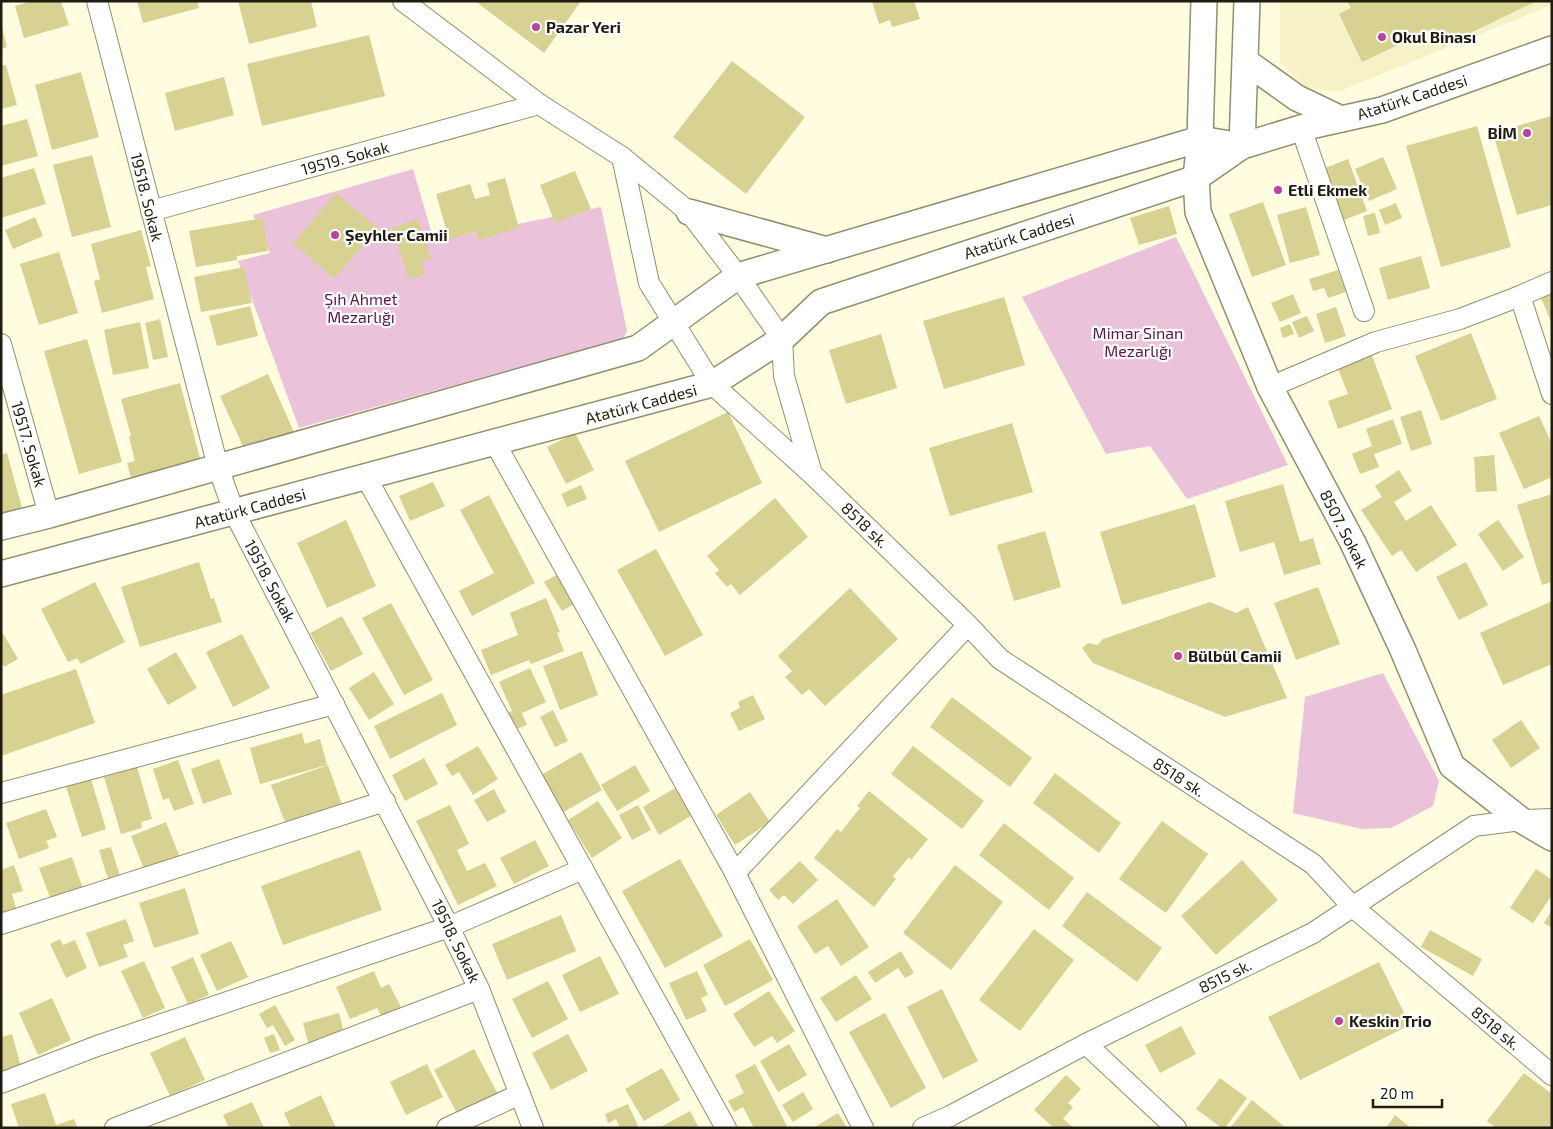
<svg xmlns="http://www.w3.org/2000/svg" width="1553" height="1129" font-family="'Exo 2',sans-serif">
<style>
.built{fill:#f6f2c6}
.green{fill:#eac2da}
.building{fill:#d7d192}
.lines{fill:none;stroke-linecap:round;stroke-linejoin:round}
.minor-casing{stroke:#928f6f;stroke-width:22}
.tertiary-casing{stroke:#928f6f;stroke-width:28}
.minor{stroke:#fff;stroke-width:20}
.tertiary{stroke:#fff;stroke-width:25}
.poi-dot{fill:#bb4398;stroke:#fff;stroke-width:2}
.labels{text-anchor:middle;stroke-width:4.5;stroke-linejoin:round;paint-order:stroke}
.poi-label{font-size:16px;font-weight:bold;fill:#1f1d10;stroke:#fff;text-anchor:start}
.street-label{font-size:16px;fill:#1f1d10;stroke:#fff}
.park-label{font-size:16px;fill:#591747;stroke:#fff}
</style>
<rect width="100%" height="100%" fill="#fffce0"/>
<polygon class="built" points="1280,1 1552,1 1552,5 1337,92 1306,87 1280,63"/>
<g class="green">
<polygon points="413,169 434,241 601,207 627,331 623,339 299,428 238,261 270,253 253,215"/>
<polygon points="1176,237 1288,465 1187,499 1150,446 1106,454 1022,297"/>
<polygon points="1383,673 1439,781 1433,806 1391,828 1362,829 1293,813 1305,697"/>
</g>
<g class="building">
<polygon points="32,1 61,1 69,25 24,38 15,6"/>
<polygon points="137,1 197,1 199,8 143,23"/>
<polygon points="238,1 311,1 317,27 249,44"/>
<polygon points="475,1 581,1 544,53"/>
<polygon points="872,1 914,1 920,19 892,27 890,20 879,24"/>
<polygon points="1347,1 1537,1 1443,46 1434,28 1362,62 1339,14 1351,8"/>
<polygon points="2,27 7,47 1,49 1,28"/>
<polygon points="369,35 385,96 262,126 247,64"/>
<polygon points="732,61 805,117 746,194 673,137"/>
<polygon points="6,65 17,105 1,109 1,66"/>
<polygon points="81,72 99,137 52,150 35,85"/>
<polygon points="224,77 234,115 175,131 165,93"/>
<polygon points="1551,116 1552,205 1517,215 1493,133"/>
<polygon points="27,119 38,156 1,166 1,126"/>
<polygon points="1477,126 1511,247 1441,267 1406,146"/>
<polygon points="92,155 111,227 72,237 53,165"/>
<polygon points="1383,157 1397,189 1369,201 1355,169"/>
<polygon points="1348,159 1367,211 1339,222 1320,170"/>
<polygon points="34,168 46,204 1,218 1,178"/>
<polygon points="575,171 591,209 555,223 540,185"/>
<polygon points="505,178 519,228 478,240 476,232 449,239 436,194 470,184 475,199 490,195 487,183"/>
<polygon points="336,193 378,228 334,279 293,243"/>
<polygon points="1263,202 1286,265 1252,277 1229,214"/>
<polygon points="1396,203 1402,218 1385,225 1379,210"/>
<polygon points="1169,206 1177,234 1139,245 1130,218"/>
<polygon points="1306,207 1320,255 1290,263 1277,215"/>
<polygon points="1375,213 1380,233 1368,236 1363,216"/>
<polygon points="35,217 43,236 13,249 5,230"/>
<polygon points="263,218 268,251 237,256 237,260 196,267 189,231"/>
<polygon points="418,219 431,259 421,262 425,274 409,279 392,228"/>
<polygon points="141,230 151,266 146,267 154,299 102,313 94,281 100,279 91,244"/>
<polygon points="59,252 78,313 39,325 20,264"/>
<polygon points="1421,256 1430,288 1388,300 1379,268"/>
<polygon points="244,267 252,303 201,312 194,277"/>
<polygon points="1338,270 1346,292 1328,298 1324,288 1313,291 1309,279"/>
<polygon points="1552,293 1552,324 1541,298"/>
<polygon points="1293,294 1301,313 1280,322 1271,303"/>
<polygon points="1004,297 1025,365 944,389 923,321"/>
<polygon points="250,306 258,336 217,346 209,316"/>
<polygon points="1336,307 1346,336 1325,343 1316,314"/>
<polygon points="1307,316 1314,331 1299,338 1292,322"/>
<polygon points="160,319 168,357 153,360 145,323"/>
<polygon points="140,322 149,368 113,375 104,330"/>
<polygon points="1290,324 1294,334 1283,338 1280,328"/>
<polygon points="1471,333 1497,399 1441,421 1415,356"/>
<polygon points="881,334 897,388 846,404 829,350"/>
<polygon points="87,339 122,462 79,474 44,351"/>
<polygon points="1371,353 1392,409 1338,429 1328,401 1348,394 1337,366"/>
<polygon points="268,374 294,432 246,453 220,396"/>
<polygon points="180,383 201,462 132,481 127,463 135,461 129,437 131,436 121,399"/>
<polygon points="1421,410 1432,444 1411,451 1400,417"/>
<polygon points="728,412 762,483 659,532 625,461"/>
<polygon points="1539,416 1552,444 1552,477 1524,489 1499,433"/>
<polygon points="1393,419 1402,444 1374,454 1379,467 1360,474 1352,454 1372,446 1366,429"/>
<polygon points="1012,423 1033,492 950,516 929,448"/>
<polygon points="575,433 594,470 566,484 547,447"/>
<polygon points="7,453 22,508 1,514 1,455"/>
<polygon points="1494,455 1497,491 1476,492 1474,457"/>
<polygon points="1399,470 1412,491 1394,502 1406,521 1431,505 1457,545 1416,572 1401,550 1392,556 1361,510 1382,497 1375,486"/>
<polygon points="433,482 445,506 410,521 399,496"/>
<polygon points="1283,484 1300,542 1313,538 1321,564 1284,575 1274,542 1240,552 1225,501"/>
<polygon points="581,485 587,499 567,507 561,494"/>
<polygon points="1552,494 1552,582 1542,585 1517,505"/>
<polygon points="489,495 535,583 472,616 459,591 494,573 460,510"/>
<polygon points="775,498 808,537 740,595 731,584 727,587 715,573 719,570 707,556"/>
<polygon points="1195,504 1216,577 1122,605 1100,532"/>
<polygon points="346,520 376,586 327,608 297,543"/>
<polygon points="1498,520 1524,557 1503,571 1478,534"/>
<polygon points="1045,531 1061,587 1014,601 997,545"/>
<polygon points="656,549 703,635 665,656 617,570"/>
<polygon points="199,562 211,599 214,598 222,622 140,647 121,587"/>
<polygon points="1466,562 1488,605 1459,620 1436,577"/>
<polygon points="556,575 574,604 562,611 544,582"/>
<polygon points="95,582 125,642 81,664 77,658 68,662 41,609"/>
<polygon points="1318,587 1340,644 1296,660 1274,603"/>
<polygon points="850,588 898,639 825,706 809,689 802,695 785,677 792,671 778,656"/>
<polygon points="546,598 560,632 557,633 564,651 531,664 529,660 491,675 481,650 518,635 510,613"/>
<polygon points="1552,601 1552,664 1503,685 1480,633"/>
<polygon points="1210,602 1236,613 1248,607 1287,698 1225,717 1093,663 1082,648 1088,643 1098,645 1103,639"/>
<polygon points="391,603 433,680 404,695 362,618"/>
<polygon points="342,616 363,654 331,671 310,633"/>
<polygon points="1,630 18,659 4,667 1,662"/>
<polygon points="242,634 270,688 233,707 206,652"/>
<polygon points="582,651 598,695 560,710 543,666"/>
<polygon points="176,652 197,688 168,705 147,669"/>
<polygon points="530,668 546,702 522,713 527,725 510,732 502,716 512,711 499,682"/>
<polygon points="76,669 95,723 1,756 1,695"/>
<polygon points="374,672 394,704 369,720 349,688"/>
<polygon points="442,693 457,725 390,759 374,726"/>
<polygon points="753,695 765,719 739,731 730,713 740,708 738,702"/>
<polygon points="952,697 1032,758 1010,787 930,727"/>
<polygon points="553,710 568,741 555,747 540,717"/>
<polygon points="1521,720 1540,748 1511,768 1492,740"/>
<polygon points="302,733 305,744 320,739 327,765 260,784 250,748"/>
<polygon points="478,746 498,779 473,795 459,772 452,776 445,765"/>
<polygon points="913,746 984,801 962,829 891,774"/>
<polygon points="581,752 602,790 562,813 541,775"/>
<polygon points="424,758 438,784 405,801 392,775"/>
<polygon points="219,759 232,794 203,804 191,769"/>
<polygon points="178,760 194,804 174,811 169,798 163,800 153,769"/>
<polygon points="328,765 342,805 286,825 271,785"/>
<polygon points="635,765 650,791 617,811 601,785"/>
<polygon points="137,767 152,819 141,822 142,828 121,834 104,777"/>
<polygon points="1055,773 1121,823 1099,853 1033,803"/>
<polygon points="91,779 106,829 82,837 66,787"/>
<polygon points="675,788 691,816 659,835 643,807"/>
<polygon points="494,789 506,812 487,822 474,800"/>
<polygon points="869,791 928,839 911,860 909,857 893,876 896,879 874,907 814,858 837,829 841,832 860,808 857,806"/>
<polygon points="750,792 770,822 735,845 716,815"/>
<polygon points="598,801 622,838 592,858 568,820"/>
<polygon points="450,805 469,844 457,850 467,871 485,863 497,886 458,905 416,821"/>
<polygon points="638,805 651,830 632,840 619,815"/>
<polygon points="46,809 57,837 46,841 49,848 19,859 6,823"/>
<polygon points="1162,821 1208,854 1166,913 1119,879"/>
<polygon points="166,822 182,863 144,869 131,836"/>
<polygon points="1004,823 1074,878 1049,910 979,855"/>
<polygon points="535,840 549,866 514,884 500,858"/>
<polygon points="111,847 120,876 108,879 99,850"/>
<polygon points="360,850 382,910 283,945 261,886"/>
<polygon points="72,857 84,892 52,903 39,868"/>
<polygon points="680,859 723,936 665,968 622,891"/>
<polygon points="1242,860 1278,900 1216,955 1181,916"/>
<polygon points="800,861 818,880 793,904 784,895 778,900 769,890"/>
<polygon points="14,865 23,891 12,894 16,908 1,913 1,870"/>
<polygon points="955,865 1003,902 951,970 903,933"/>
<polygon points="1536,869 1552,880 1552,895 1533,923 1510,908"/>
<polygon points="185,888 199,934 154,948 139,903"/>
<polygon points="1087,892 1162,948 1137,982 1062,926"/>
<polygon points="837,899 869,947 841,966 828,946 815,954 797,926"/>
<polygon points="1552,910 1552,928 1544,923"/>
<polygon points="561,915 576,951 507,980 492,944"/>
<polygon points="126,919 134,941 123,945 128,957 99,967 86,933"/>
<polygon points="1034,929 1074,960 1020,1031 979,1000"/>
<polygon points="1430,930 1482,959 1473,976 1421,947"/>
<polygon points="60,939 63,945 75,940 87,968 66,978 50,944"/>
<polygon points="750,939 773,980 725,1006 703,965"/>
<polygon points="231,941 248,977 217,991 200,955"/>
<polygon points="901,951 914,973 905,978 898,968 875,983 868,972"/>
<polygon points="600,956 619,994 580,1012 562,975"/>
<polygon points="193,957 209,995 188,1004 171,967"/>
<polygon points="144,961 165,1008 143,1018 121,971"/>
<polygon points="1379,962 1410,1025 1300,1080 1268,1017"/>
<polygon points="374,971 381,988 389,984 401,1007 382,1017 377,1008 350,1019 336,987"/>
<polygon points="697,971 708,995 701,998 707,1011 686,1020 669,983"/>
<polygon points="856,975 872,999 836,1022 820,998"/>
<polygon points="548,981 568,1019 532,1038 512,999"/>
<polygon points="942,989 978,1061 943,1079 907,1007"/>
<polygon points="769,991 795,1031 777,1043 772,1036 754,1047 733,1014"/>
<polygon points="52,998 71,1040 38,1055 19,1013"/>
<polygon points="275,1005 295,1040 285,1046 273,1025 267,1028 259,1014"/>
<polygon points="339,1013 345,1037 309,1046 303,1023"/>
<polygon points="885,1013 926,1088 891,1108 849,1032"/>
<polygon points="1181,1026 1196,1054 1160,1073 1145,1045"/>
<polygon points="12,1034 21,1067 1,1073 1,1037"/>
<polygon points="274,1034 280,1050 270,1053 264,1038"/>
<polygon points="568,1034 588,1071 551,1090 532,1053"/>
<polygon points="185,1037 205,1080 170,1096 150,1053"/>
<polygon points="789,1044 807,1075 778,1092 760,1061"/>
<polygon points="474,1049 499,1096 459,1117 434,1070"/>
<polygon points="427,1064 443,1097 406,1115 390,1082"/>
<polygon points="755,1064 770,1093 788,1128 754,1128 743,1107 734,1112 728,1101 744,1093 735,1075"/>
<polygon points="662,1068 680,1100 644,1121 625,1089"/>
<polygon points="1524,1073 1552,1094 1552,1128 1496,1128 1487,1121"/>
<polygon points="1066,1075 1081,1089 1068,1103 1073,1107 1063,1119 1074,1128 1054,1128 1034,1110"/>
<polygon points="1220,1078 1247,1098 1225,1128 1222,1128 1196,1109"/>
<polygon points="803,1092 813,1109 793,1122 782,1105"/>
<polygon points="45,1093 56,1125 74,1119 77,1127 19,1128 11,1104"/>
<polygon points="321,1095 336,1128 291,1128 284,1113"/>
<polygon points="1252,1100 1286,1128 1230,1128"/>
<polygon points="252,1102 264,1128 229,1128 223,1115"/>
<polygon points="628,1104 639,1128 620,1128 616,1119 608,1123 605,1114"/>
<polygon points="690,1111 699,1128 659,1128"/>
<polygon points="838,1113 847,1128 813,1128"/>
<polygon points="1395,1115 1411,1128 1386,1128"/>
</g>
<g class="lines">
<g class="minor-casing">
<g id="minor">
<polyline points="97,1 218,467 234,512 449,927 479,989 533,1128"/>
<polyline points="403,1 539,104 622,157 689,212 738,276 782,339 784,376 812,474"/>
<polyline points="1301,128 1364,311"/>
<polyline points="622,157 649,283 712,384 812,474 968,625 1000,659 1313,864 1353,907 1552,1075"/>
<polyline points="151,211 539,104"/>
<polyline points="1520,296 1552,394"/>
<polyline points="1,344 49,515"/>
<polyline points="1270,387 1376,342 1460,319 1520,296 1552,282"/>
<polyline points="495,443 735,873 863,1128"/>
<polyline points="366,477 726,1128"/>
<polyline points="1,793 334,704"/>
<polyline points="735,873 968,625"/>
<polyline points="1,924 385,801"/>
<polyline points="1086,1044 1176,1128"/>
<polyline points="1,1083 97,1046 449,927 583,869"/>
<polyline points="115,1128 479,989"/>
<polyline points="447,1128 520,1094"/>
<polyline points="923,1128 950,1116 1086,1044 1313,933 1474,826 1521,820 1552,819"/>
</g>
</g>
<g class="tertiary-casing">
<g id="tertiary">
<polyline points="1204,1 1200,139 1196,178 1198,212 1270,387 1353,543 1402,648 1452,766 1521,820 1552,838"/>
<polyline points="1245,61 1297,98 1341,119"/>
<polyline points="1242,146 1247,1"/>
<polyline points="689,212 827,250"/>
<polyline points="1,527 49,515 638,348 738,276 1200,139 1242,146"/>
<polyline points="1,574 712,384 782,339 821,302 1196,178 1242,146 1301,128 1382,110 1552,49"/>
</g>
</g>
<use href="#minor" class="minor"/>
<use href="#tertiary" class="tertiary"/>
</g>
<g class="poi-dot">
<circle cx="536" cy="27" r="5"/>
<circle cx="1382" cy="37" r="5"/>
<circle cx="1527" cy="133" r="5"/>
<circle cx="1278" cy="190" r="5"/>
<circle cx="335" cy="235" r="5"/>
<circle cx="1178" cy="656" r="5"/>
<circle cx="1339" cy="1021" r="5"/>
</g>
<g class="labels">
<g class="poi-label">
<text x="546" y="33">Pazar Yeri</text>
<text x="1392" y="43">Okul Binası</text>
<text x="1517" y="139" text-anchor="end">BİM</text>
<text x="1288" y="196">Etli Ekmek</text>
<text x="345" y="241">Şeyhler Camii</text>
<text x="1188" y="662">Bülbül Camii</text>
<text x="1349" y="1027">Keskin Trio</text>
</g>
<g class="street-label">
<text transform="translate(1412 97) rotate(-18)" y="6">Atatürk Caddesi</text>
<text transform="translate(345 158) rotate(-15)" y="6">19519. Sokak</text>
<text transform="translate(147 197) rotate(76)" y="6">19518. Sokak</text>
<text transform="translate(1019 236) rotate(-18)" y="6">Atatürk Caddesi</text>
<text transform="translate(641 404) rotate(-15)" y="6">Atatürk Caddesi</text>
<text transform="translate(29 444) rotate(74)" y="6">19517. Sokak</text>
<text transform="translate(250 508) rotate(-15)" y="6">Atatürk Caddesi</text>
<text transform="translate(865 525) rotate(44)" y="6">8518 sk.</text>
<text transform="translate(1344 529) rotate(63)" y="6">8507. Sokak</text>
<text transform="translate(270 581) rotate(62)" y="6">19518. Sokak</text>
<text transform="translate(1179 777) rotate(33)" y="6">8518 sk.</text>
<text transform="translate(456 941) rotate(64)" y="6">19518. Sokak</text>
<text transform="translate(1225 976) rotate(-26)" y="6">8515 sk.</text>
<text transform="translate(1496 1028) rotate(40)" y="6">8518 sk.</text>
</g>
<g class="park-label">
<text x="361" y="305">Şıh Ahmet<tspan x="361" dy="18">Mezarlığı</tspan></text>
<text x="1138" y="339">Mimar Sinan<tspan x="1138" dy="18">Mezarlığı</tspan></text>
</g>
</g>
<rect width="1553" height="1129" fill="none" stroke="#1f1d10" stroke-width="5"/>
<path d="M1373 1099v8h69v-8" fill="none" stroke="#1f1d10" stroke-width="2.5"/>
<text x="1380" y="1099" font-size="15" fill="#1f1d10" stroke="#ffffff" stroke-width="4" paint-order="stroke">20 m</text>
</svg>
